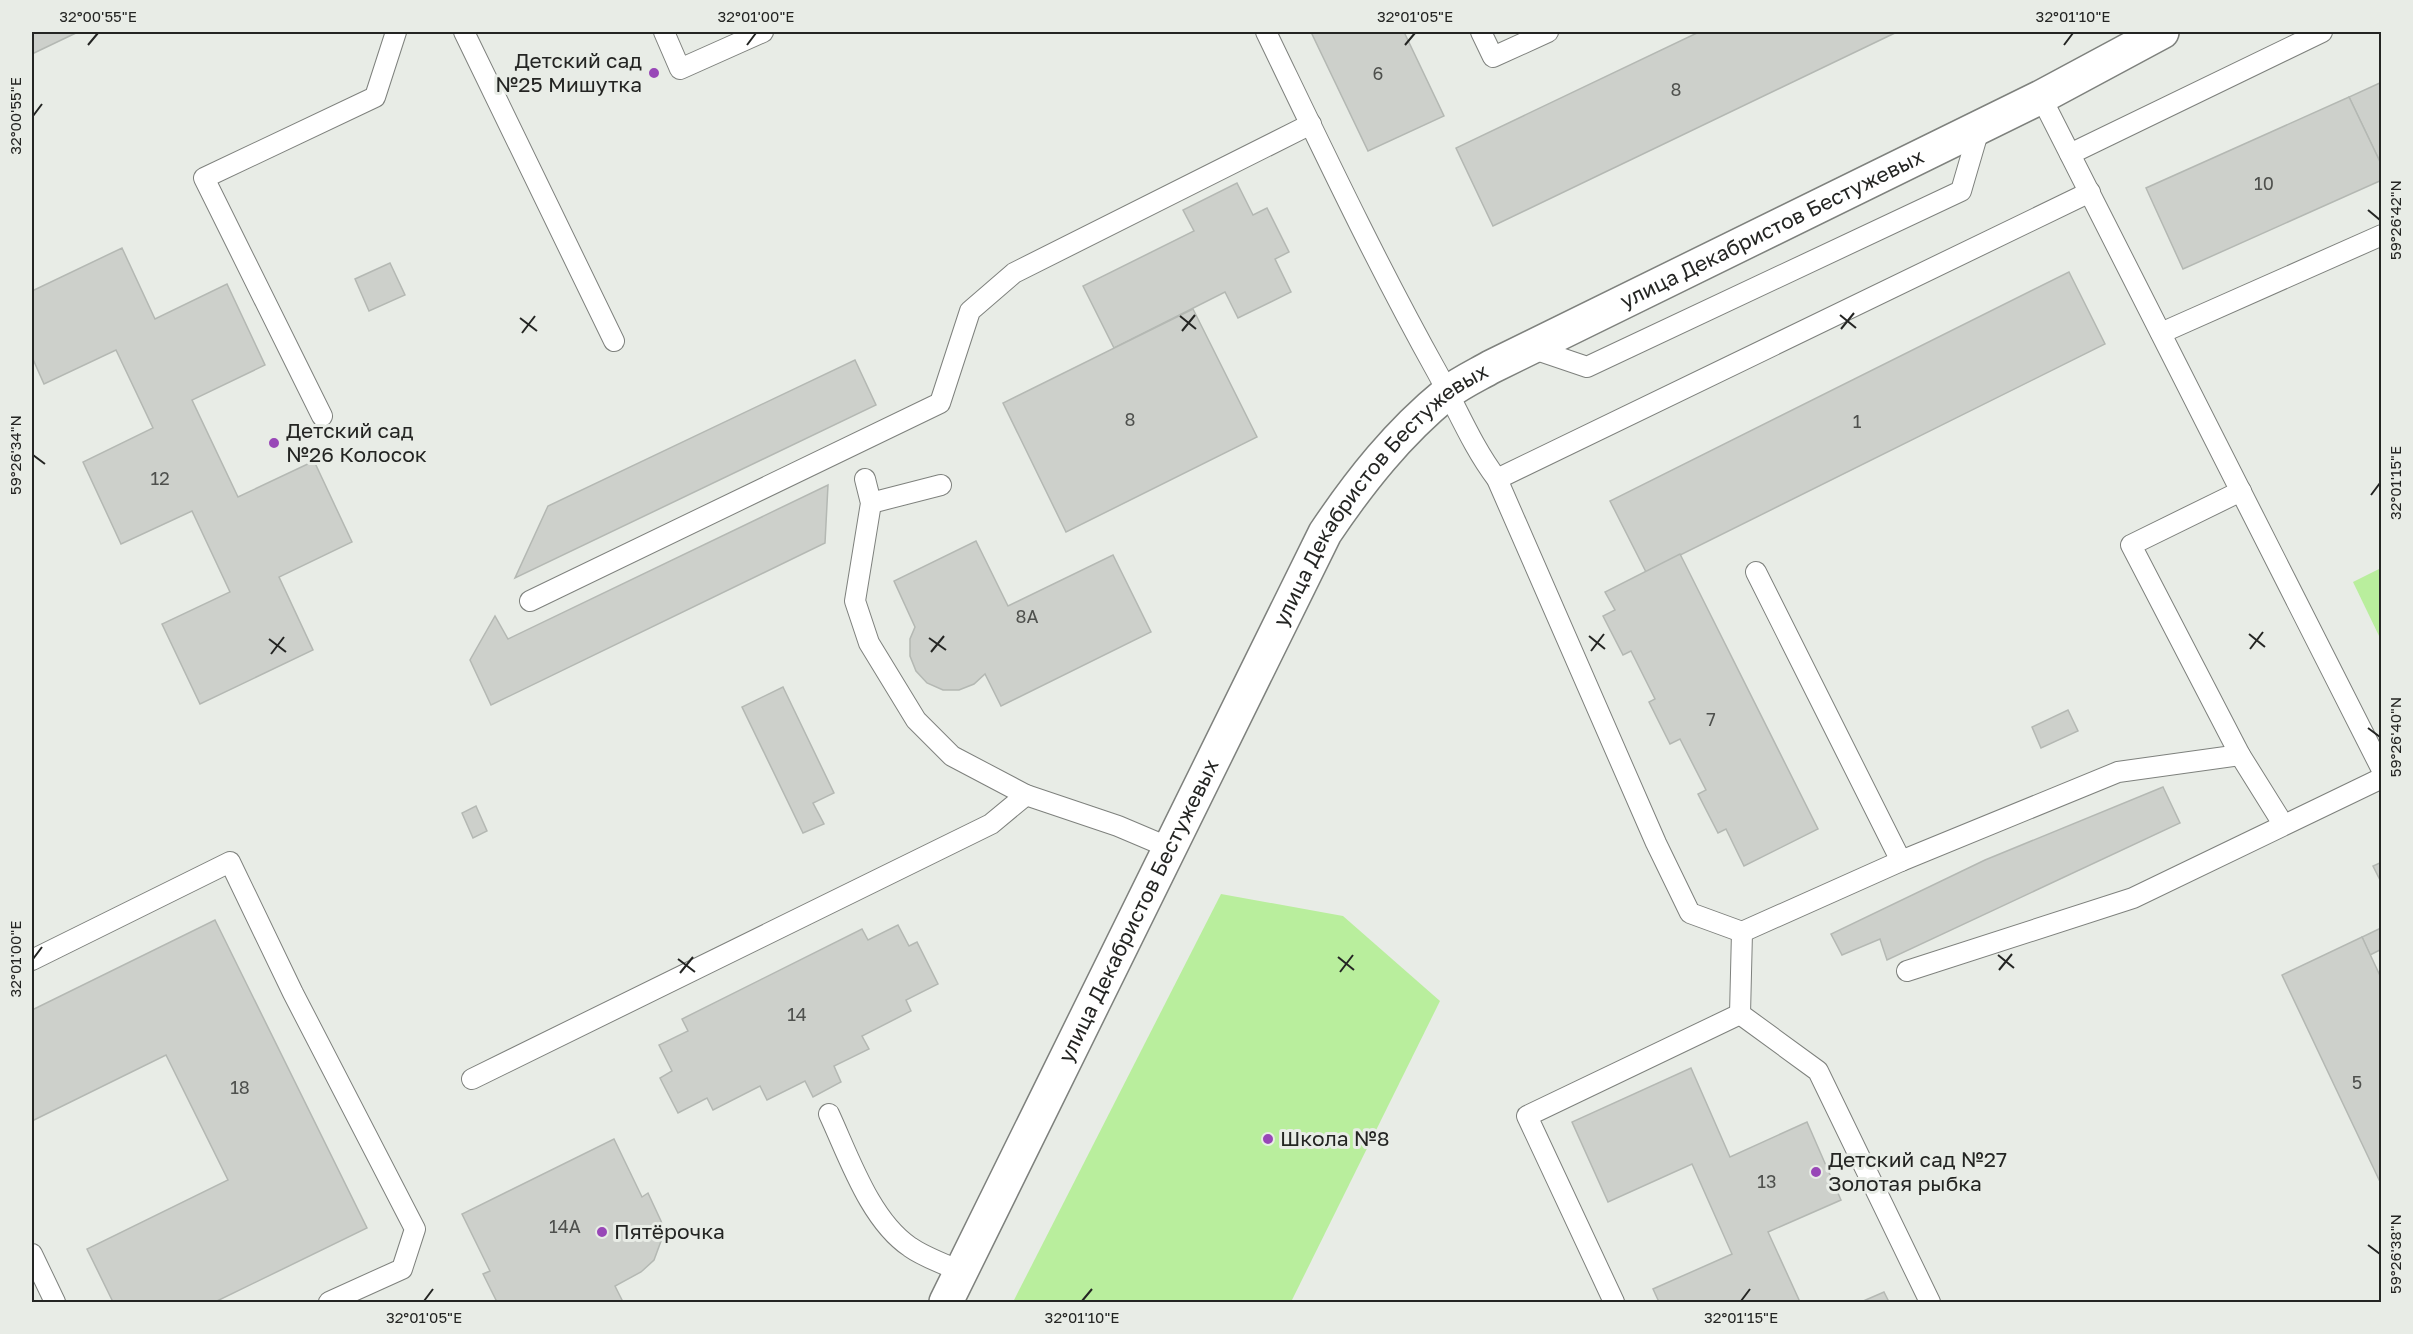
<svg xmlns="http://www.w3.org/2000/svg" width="2413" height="1334" font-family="'Golos Text',sans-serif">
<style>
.green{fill:#b9ee9d}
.building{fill:#cdd0cb;stroke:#b4b8b3;stroke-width:1.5}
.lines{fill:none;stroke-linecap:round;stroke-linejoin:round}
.lane-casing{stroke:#7e817d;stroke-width:22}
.street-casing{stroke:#7e817d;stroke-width:36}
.lane{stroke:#fff;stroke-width:20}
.street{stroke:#fff;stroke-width:33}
.ticks{fill:none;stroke:#242523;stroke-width:2}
.poi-dot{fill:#9847b7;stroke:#e8ece6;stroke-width:2}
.labels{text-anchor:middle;stroke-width:6;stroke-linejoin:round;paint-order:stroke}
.number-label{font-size:18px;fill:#4e504d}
.poi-label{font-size:21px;fill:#242523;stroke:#e8ece6;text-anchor:start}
.street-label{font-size:21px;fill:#242523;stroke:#e8ece6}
.neatline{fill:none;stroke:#242523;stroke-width:2}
.ticks-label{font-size:15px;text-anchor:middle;fill:#242523}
</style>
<rect width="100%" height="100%" fill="#e8ece6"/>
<g class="green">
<polygon points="2381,568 2381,640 2353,582"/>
<polygon points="1221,894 1343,916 1440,1001 1291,1302 1013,1302"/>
</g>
<g class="building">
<polygon points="32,32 78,32 32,54"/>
<polygon points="1311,32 1404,32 1444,116 1368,151"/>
<polygon points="1699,32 1897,32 1493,226 1456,148"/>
<polygon points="2382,82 2382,166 2349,97"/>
<polygon points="2349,97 2382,166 2382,180 2183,269 2146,188"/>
<polygon points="1237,183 1253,215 1267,208 1289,252 1275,259 1291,292 1238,318 1225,292 1114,348 1083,286 1194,231 1183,210"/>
<polygon points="122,248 155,319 227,284 265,365 192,400 238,497 314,461 352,542 279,577 313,650 200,704 162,624 230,592 192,511 121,544 83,462 153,428 116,350 44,384 32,357 32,291"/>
<polygon points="390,263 405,295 369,311 355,279"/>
<polygon points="2069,272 2105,344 1646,572 1610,501"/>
<polygon points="1193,309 1257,437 1066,532 1003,403"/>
<polygon points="855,360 876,405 515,578 548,506"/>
<polygon points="828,485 825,543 491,705 470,660 495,616 508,639"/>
<polygon points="976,541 1008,606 1113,555 1151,632 1001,706 985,674 974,684 959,690 943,690 927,683 916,671 910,656 910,639 915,627 894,581"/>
<polygon points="1680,554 1818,829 1744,866 1726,829 1718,833 1698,794 1706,790 1680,739 1670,744 1649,702 1655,699 1631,651 1623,655 1603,616 1615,610 1605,592"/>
<polygon points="783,687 834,793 813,803 824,824 803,833 742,707"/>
<polygon points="2068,710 2078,731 2041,748 2032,727"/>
<polygon points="2163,787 2180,823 1887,960 1880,939 1842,955 1831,934 1985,860"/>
<polygon points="476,806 487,831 473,838 462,813"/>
<polygon points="2382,862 2382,884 2373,866"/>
<polygon points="215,920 367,1228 215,1302 113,1302 87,1249 228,1180 166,1055 32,1121 32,1010"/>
<polygon points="898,925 909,946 917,942 938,984 906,1000 911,1011 862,1036 869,1049 834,1066 841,1082 813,1097 805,1081 767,1100 760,1086 713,1110 707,1098 678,1113 660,1078 672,1071 659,1045 688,1031 682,1019 862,929 868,940"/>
<polygon points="2381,928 2382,949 2370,955 2362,937"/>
<polygon points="2362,937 2382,980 2382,1186 2282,975"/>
<polygon points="1691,1068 1730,1157 1807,1122 1841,1200 1768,1232 1800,1302 1659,1302 1653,1289 1732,1254 1692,1164 1608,1202 1572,1122"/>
<polygon points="614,1139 642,1197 648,1193 661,1221 664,1233 654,1260 641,1272 615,1286 623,1302 497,1302 483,1274 490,1271 462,1214"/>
<polygon points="1884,1292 1889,1302 1861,1302"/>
</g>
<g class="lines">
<g class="lane-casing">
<g id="lane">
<polyline points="464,32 614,341"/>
<polyline points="664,32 680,69 763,32"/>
<path d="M1266,32C1321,146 1375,261 1437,372C1457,408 1472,446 1497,479L1656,843L1690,913L1742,932L1901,861L2118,772L2240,755L2131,545L2241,491"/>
<polyline points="1481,32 1493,57 1548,32"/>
<polyline points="2041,97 2382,770"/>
<polyline points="2070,154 2322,32"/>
<polyline points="2161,333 2382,235"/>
<polyline points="1528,347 1587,367 1961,191 1980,126"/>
<polyline points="322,416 204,178 375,97 396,32"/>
<polyline points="865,479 871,503 855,601 869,643 916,720 952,756 1026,795 1118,826 1170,848"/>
<polyline points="1497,479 2090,192"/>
<polyline points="871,503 941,485"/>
<polyline points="1756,572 1901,861"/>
<polyline points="530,601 940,403 970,311 1014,273 1311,124"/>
<polyline points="2240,755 2283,824"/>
<polyline points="1742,932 1740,1014 1818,1071 1930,1302"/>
<polyline points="32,960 230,862 293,993 415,1229 402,1269 329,1302"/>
<polyline points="1907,971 2133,898 2382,778"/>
<polyline points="472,1079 991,824 1026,795"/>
<path d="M829,1114C849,1157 870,1220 910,1247C924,1257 944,1264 960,1271"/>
<polyline points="32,1254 55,1302"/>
<polyline points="1614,1302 1527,1116 1740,1014"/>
</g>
</g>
<g class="street-casing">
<g id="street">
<path id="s1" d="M946,1302L1325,533C1360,481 1398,433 1447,393C1460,383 1477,375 1491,367L2041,97L2162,32"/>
</g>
</g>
<use href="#lane" class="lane"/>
<use href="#street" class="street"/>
</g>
<path class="ticks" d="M88,45L98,33M747,45L756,33M1405,45L1415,33M2064,45L2073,33M33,116L42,104M2368,210L2380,220M1840,315L1856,328M1180,316L1196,329M520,318L537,331M1841,329L1854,313M1182,331L1195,315M522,333L535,316M33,455L45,464M2371,495L2380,483M2249,634L2265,647M1589,636L1605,649M929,638L946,650M269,639L286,652M2250,649L2263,632M1591,651L1604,634M931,652L944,636M271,654L284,637M2368,728L2380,737M1998,955L2014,968M1338,957L1354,970M33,959L42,947M678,959L695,972M1999,970L2012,954M1340,972L1353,955M680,973L693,957M2368,1245L2380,1254M424,1301L433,1289M1082,1301L1092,1289M1741,1301L1750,1289"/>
<g class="poi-dot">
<circle cx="654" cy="73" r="6"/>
<circle cx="274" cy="443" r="6"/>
<circle cx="1268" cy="1139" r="6"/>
<circle cx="1816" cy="1172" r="6"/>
<circle cx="602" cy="1232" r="6"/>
</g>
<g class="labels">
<g class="number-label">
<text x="1378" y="80">6</text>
<text x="1676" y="96">8</text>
<text x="2264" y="190">10</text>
<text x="1130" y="426">8</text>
<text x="1857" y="428">1</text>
<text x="160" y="485">12</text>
<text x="1027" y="623">8А</text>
<text x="1711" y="726">7</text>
<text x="797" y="1021">14</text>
<text x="2357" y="1089">5</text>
<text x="240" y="1094">18</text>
<text x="1767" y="1188">13</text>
<text x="565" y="1233">14А</text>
</g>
<g class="poi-label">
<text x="642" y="68" text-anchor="end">Детский сад<tspan x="642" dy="24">№25 Мишутка</tspan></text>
<text x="286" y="438">Детский сад<tspan x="286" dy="24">№26 Колосок</tspan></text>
<text x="1280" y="1146">Школа №8</text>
<text x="1828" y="1167">Детский сад №27<tspan x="1828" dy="24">Золотая рыбка</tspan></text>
<text x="614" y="1239">Пятёрочка</text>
</g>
<g class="street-label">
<text dy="7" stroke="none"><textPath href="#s1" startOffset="1408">улица Декабристов Бестужевых</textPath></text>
<text dy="7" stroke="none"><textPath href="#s1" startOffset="922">улица Декабристов Бестужевых</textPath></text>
<text dy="7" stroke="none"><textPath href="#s1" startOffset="436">улица Декабристов Бестужевых</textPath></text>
</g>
</g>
<rect width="2413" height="1334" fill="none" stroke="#e8ece6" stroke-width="66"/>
<rect x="33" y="33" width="2347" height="1268" class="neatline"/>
<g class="ticks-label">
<text x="98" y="22">32°00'55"E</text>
<text x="756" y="22">32°01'00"E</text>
<text x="1415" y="22">32°01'05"E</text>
<text x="2073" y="22">32°01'10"E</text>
<text transform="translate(16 116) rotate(-90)" y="5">32°00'55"E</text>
<text transform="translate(2396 220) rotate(-90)" y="5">59°26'42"N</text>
<text transform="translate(16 455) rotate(-90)" y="5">59°26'34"N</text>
<text transform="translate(2396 483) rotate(-90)" y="5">32°01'15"E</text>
<text transform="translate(2396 737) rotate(-90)" y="5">59°26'40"N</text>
<text transform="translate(16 959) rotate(-90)" y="5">32°01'00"E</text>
<text transform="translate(2396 1254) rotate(-90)" y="5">59°26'38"N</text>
<text x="424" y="1323">32°01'05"E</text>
<text x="1082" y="1323">32°01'10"E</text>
<text x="1741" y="1323">32°01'15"E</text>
</g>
</svg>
